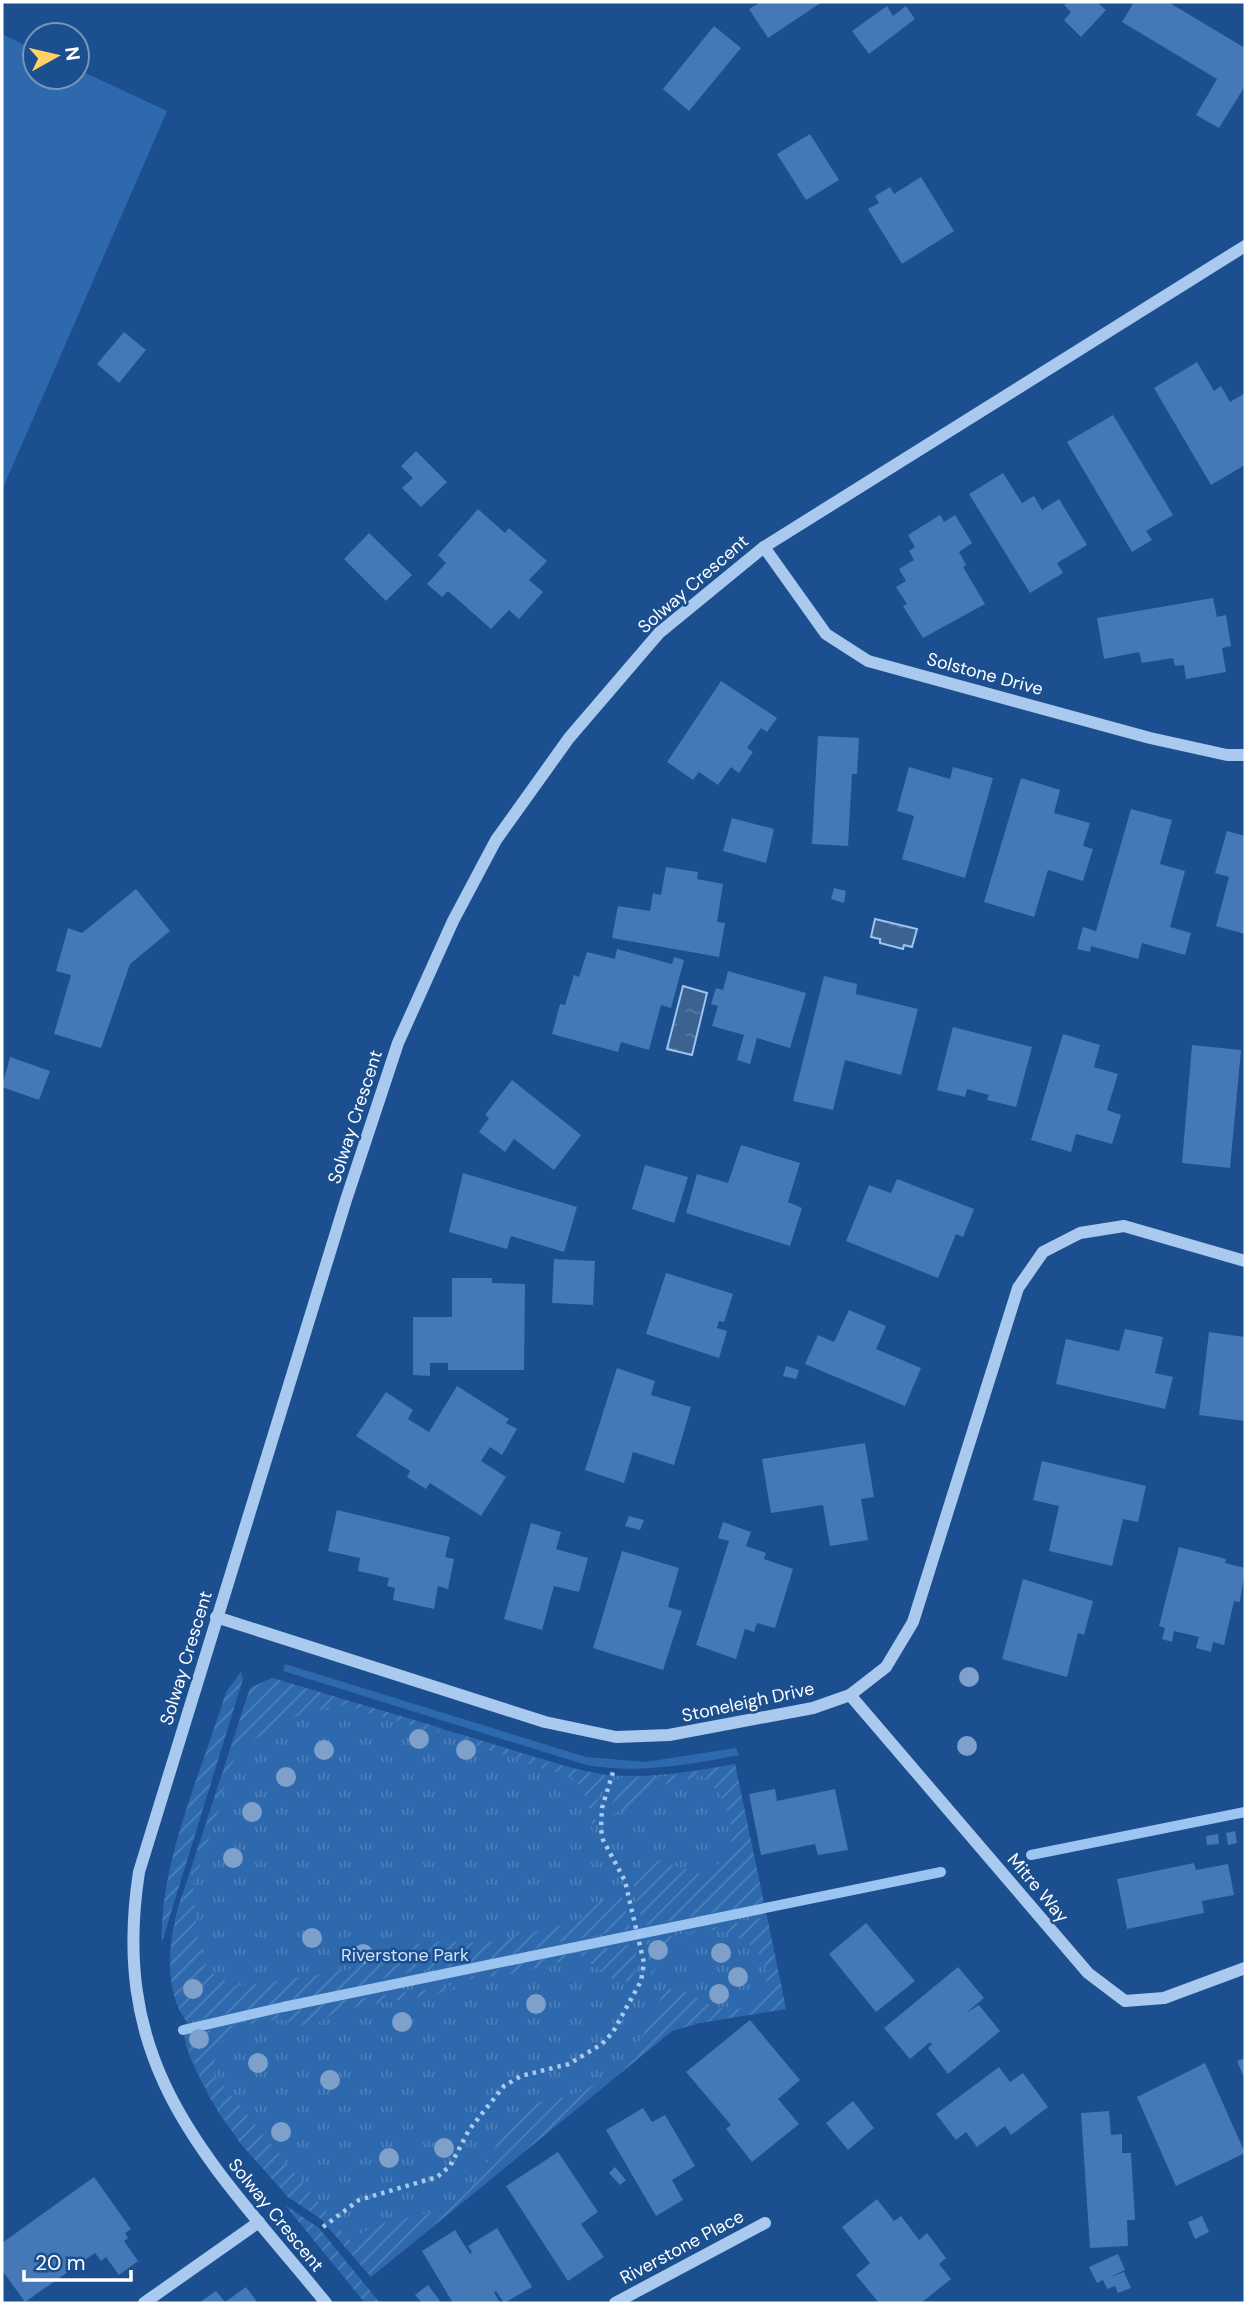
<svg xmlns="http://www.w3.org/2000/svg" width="1247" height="2305" font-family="'DM Sans',sans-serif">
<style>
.grass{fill:#2e69ad}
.park{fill:url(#park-tufts)}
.garden{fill:url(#garden-furrows)}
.water{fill:url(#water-ripples);stroke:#9cc4f0;stroke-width:2}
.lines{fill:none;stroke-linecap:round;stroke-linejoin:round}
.stream{stroke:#9cc4f0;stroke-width:10}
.building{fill:#4478b7}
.path{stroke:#a9c9ee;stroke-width:4.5;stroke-dasharray:3.5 5;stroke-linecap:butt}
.minor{stroke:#a9c9ee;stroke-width:12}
.tree{fill:#7ea0ca}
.labels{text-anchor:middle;stroke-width:5;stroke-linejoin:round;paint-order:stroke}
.street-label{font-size:18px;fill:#fff;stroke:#1b4f8f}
.park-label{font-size:18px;fill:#cfe3fa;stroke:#1b4f8f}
</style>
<defs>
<pattern id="park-tufts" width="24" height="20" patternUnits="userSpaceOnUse" patternTransform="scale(1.75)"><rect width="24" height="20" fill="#2e69ad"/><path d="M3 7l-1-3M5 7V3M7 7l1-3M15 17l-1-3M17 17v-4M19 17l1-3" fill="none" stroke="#4d80b9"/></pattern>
<pattern id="garden-furrows" width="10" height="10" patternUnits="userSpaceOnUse" patternTransform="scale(1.75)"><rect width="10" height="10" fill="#2e69ad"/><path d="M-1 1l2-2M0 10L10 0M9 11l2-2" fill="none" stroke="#4d80b9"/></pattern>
<pattern id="water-ripples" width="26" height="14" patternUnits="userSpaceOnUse" patternTransform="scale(1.75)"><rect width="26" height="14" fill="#3c6290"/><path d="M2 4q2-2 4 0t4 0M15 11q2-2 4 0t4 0" fill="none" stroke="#597aa1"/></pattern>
</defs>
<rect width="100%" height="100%" fill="#1b4f8f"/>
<g class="grass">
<polygon points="2,34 35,50 35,77 77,77 77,69 167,111 2,490"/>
<path d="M285,1664L586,1757L645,1762L736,1748L739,1755C687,1765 639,1774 586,1765L283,1671Z"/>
</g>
<path class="park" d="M272,1678L586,1772C638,1781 684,1773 735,1764L786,2009L699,2023L672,2031L371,2277L319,2217L288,2197L241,2143L220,2115L200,2079L189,2055L182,2029L187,2022C164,1992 169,1946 177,1911L250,1688Z"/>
<g class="garden">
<path d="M241,1672L243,1679L162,1942C159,1863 203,1768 226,1692Z"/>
<path d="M272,1678L441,1728L438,1733L339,1704L288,1719L241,1748L227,1773L220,1806L193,1885L198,1942L206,1964L217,1978L241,1986L264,1983L352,1969L404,1946L441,1941L485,1943L575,1922L602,1900L621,1892L630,1929L555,1943L486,1962L397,1974L357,1987L187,2022C168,1998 168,1959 173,1930L250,1688Z"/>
<polygon points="460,1734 554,1764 605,1775 597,1805 594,1839 588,1801 575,1779 459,1740"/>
<path d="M735,1764L764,1904L742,1911H721L643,1926L632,1877L646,1859L651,1858L704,1875C713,1868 723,1862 728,1852C740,1828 722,1790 702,1776L656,1786L640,1807L615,1812L607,1820L621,1777L669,1776Z"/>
<path d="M767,1917L786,2009L699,2023L672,2031L371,2277L334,2234L332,2231L337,2226L351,2242C385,2212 413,2223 449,2205C485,2188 492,2140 518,2112C530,2099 547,2103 562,2098C621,2080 642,2044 664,1991C682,1982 702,2005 720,2008C733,2011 746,2008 758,2004L767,1992L765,1960C744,1933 708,1919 678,1941C666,1949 658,1964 651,1976L646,1941Z"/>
<path d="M634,1944L637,1962L628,1992L627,1981L614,1980L581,1956L518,1973L466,1980L446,1992L339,2010L311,2027L278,2019L232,2028C223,2040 211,2058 214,2074L328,2214L321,2219L288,2197L240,2143L210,2098L186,2044V2036L326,2003L448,1987L459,1978L485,1975L527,1961Z"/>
<polygon points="285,2205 319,2228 380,2303 365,2303"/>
</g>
<g class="water">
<polygon points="875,919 917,929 912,947 904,945 903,949 880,943 880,939 871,937"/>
<polygon points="683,986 707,993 692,1055 667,1049"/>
</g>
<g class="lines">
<g class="stream">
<polyline points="1031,1855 1245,1812"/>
<polyline points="183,2030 283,2007 941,1872"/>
</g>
</g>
<g class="building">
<polygon points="761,2 822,2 768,38 749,9"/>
<polygon points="1068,2 1097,2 1106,10 1081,37 1064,20 1071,12 1064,5"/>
<polygon points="1134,2 1168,2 1245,48 1245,86 1219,128 1196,115 1217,79 1122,22"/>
<polygon points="887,6 893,16 906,6 915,19 869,54 852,31"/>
<polygon points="714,26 741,48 689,111 663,89"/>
<polygon points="810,134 839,180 806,200 777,154"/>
<polygon points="921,177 954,231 902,264 868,209 879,203 875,196 890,187 894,194"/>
<polygon points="124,332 146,350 119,383 97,364"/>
<polygon points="1197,362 1214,391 1221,386 1230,402 1245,393 1245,465 1211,485 1154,388"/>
<polygon points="1113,415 1173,515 1146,531 1152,540 1132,552 1067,442"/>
<polygon points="416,451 447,482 421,507 402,488 413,478 401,466"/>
<polygon points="1003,473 1022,503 1034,496 1042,510 1059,499 1087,545 1057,563 1063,573 1030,593 969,494"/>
<polygon points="478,509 505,533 509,528 547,561 529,580 543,592 519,619 509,610 491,629 448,591 442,597 427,584 446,563 438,555"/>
<polygon points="940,515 944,522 955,515 972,543 959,552 966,565 963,567 985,604 923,638 903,606 907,604 896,587 906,581 899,569 914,560 909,551 915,547 908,535"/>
<polygon points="369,533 412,575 386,601 344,559"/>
<polygon points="1213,598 1217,617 1226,615 1231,646 1222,648 1226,672 1186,679 1184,665 1175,666 1173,658 1142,663 1139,652 1104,659 1097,618"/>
<polygon points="721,681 777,718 767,732 761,728 747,748 753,752 739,773 731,767 718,785 699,772 693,780 667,762"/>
<polygon points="818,736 859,738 857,774 852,774 848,846 812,844"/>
<polygon points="909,767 950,779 953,767 993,778 965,878 902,859 914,816 897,811"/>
<polygon points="1021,778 1060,790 1054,813 1090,823 1083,846 1093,849 1083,881 1048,870 1034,917 984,902"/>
<polygon points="1131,809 1172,820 1160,864 1185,871 1170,927 1191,933 1185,955 1142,943 1138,959 1091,946 1090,952 1077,949 1083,927 1096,931"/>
<polygon points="732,818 774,829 766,863 723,851"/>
<polygon points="1227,831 1245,836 1245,934 1216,926 1229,877 1215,873"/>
<polygon points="666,867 698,872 697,879 723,884 717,922 725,923 719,957 612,938 618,906 650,911 653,893 661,895"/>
<polygon points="834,888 846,891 844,903 831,899"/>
<polygon points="136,889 170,931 130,964 101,1048 54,1034 71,975 56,971 68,928 82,933"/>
<polygon points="617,949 672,964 674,957 684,960 671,1008 661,1005 649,1050 621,1042 618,1052 552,1034 560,1004 565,1005 574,975 579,977 587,952 615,959"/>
<polygon points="728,971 806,993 790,1048 757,1038 750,1064 737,1060 744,1035 712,1026 718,1006 711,1004 716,988 723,990"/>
<polygon points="824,976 857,984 856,994 918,1009 901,1075 845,1060 833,1110 793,1101"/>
<polygon points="953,1027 1032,1047 1016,1107 987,1100 989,1095 967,1089 965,1097 937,1090"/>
<polygon points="1063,1034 1100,1045 1094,1067 1118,1074 1107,1110 1121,1115 1112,1144 1076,1134 1071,1152 1031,1140"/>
<polygon points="1192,1045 1241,1050 1230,1168 1182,1163"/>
<polygon points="10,1057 50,1071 39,1100 2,1087"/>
<polygon points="512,1080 581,1135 554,1170 514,1139 505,1152 479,1132 489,1118 485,1115"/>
<polygon points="741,1145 800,1163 788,1202 802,1208 790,1246 686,1213 697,1174 728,1183"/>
<polygon points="645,1165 688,1177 674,1223 632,1209"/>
<polygon points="463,1173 577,1207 564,1252 511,1236 507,1249 449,1232"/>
<polygon points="897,1179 974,1209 963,1237 956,1234 938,1278 846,1241 869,1185 891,1193"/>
<polygon points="554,1259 595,1261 593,1305 552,1303"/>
<polygon points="666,1273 733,1294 724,1322 719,1321 717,1328 727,1331 719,1358 646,1334"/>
<polygon points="452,1278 492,1278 492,1283 525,1284 524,1370 448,1370 448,1363 430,1363 430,1376 413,1375 413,1317 452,1317"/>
<polygon points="849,1310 886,1326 876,1349 921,1368 905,1406 805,1364 818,1335 834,1342"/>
<polygon points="1125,1329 1163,1337 1155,1373 1173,1377 1165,1409 1056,1384 1066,1339 1119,1351"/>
<polygon points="1209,1332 1245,1337 1245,1421 1199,1415"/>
<polygon points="786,1366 799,1370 796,1379 783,1376"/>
<polygon points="617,1368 655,1381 651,1395 691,1407 674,1465 633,1452 624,1483 585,1470"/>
<polygon points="457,1386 509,1419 506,1423 517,1429 502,1455 490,1447 481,1461 506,1477 481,1516 430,1483 426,1489 407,1477 410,1471 356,1436 386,1392 413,1410 408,1419 429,1432"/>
<polygon points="865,1443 874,1497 861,1499 868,1540 830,1546 823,1505 771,1513 762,1459"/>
<polygon points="1042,1461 1146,1486 1138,1522 1123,1519 1112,1566 1049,1551 1059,1506 1033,1500"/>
<polygon points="337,1510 450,1537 445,1557 454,1559 448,1589 438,1586 434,1609 393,1600 395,1588 387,1586 389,1578 358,1571 360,1558 328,1551"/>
<polygon points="629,1516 644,1520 640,1530 625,1526"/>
<polygon points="723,1522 751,1532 746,1546 766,1553 764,1559 793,1569 775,1628 757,1623 754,1632 745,1629 736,1659 696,1645 729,1541 718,1538"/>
<polygon points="531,1523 561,1532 556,1549 588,1558 579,1592 554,1586 542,1630 504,1619"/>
<polygon points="1179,1547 1226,1559 1225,1563 1245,1568 1240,1602 1234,1601 1224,1645 1213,1642 1211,1652 1196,1648 1199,1637 1174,1631 1172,1642 1162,1639 1165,1628 1159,1626"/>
<polygon points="622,1551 679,1568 668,1607 682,1611 663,1670 593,1648"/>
<polygon points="1023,1579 1093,1601 1084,1635 1078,1633 1067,1677 1002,1659"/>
<polygon points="775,1789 777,1801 835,1789 848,1850 818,1855 815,1844 761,1855 749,1794"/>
<polygon points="1235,1831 1237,1843 1228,1845 1226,1833"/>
<polygon points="1218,1834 1219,1844 1207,1845 1206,1836"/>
<polygon points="1194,1863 1196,1870 1228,1864 1234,1895 1202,1901 1204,1913 1127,1929 1117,1879"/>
<polygon points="866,1923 915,1981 876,2012 829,1954"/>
<polygon points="958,1967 984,1998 966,2013 979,2005 1000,2031 948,2074 928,2048 932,2044 930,2042 910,2059 884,2028"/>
<polygon points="750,2020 800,2080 778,2099 799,2124 752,2162 726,2129 731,2125 686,2072"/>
<polygon points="1245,2058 1245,2080 1237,2061"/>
<polygon points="1205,2063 1245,2153 1176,2186 1137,2097"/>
<polygon points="999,2067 1010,2082 1023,2073 1048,2107 1011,2135 1005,2126 977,2147 966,2132 956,2140 936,2114"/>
<polygon points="853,2101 874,2128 848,2150 826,2123"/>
<polygon points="643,2108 652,2122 665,2115 695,2166 672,2180 683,2200 656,2216 606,2130"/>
<polygon points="1109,2111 1111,2135 1122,2134 1122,2153 1131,2153 1135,2220 1127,2220 1128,2246 1090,2248 1081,2113"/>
<polygon points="558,2152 598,2212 581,2224 604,2257 568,2281 506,2186"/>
<polygon points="615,2167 626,2180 620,2185 609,2173"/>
<polygon points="94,2177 131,2229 125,2233 128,2238 124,2241 138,2261 119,2275 106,2257 101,2261 95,2253 25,2302 2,2270 2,2243"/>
<polygon points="877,2199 894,2221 901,2216 919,2240 927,2233 946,2258 939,2264 951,2279 921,2303 879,2303 856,2275 870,2263 842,2227"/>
<polygon points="1202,2216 1209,2232 1195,2239 1188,2222"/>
<polygon points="497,2228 532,2287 504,2303 496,2291 494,2292 500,2303 453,2303 422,2251 455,2230 470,2254 472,2252 468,2246"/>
<polygon points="1118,2254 1125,2270 1108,2278 1124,2272 1131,2288 1118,2293 1115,2286 1107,2289 1103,2280 1097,2283 1089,2267"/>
<polygon points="428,2285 440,2301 437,2303 422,2303 415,2295"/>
<polygon points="246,2287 258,2303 199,2303 216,2291 225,2302"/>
</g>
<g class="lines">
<polyline class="path" points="323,2227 359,2200 437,2177 450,2166 469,2130 504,2086 521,2076 569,2064 602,2044 613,2032 641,1981 644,1963 625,1881 603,1840 601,1829 602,1808 613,1772"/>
<g class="minor">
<polyline points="764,547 826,634 868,661 1150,738 1227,755 1245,755"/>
<polyline points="216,1617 545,1722 616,1737 669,1735 813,1708 850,1695 886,1667 913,1622 1018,1288 1043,1252 1080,1233 1124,1226 1245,1261"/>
<polyline points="850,1695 1088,1973 1125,2001 1164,1998 1245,1968"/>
<polyline points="144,2303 259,2222"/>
<path d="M326,2303C210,2161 108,2072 139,1872L346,1200L398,1043L453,921L496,840L569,738L659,633L764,547L1245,246"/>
<polyline points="615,2303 765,2223"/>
</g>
</g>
<g class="tree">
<circle cx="969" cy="1677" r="10"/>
<circle cx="419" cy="1739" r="10"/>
<circle cx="967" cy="1746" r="10"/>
<circle cx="324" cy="1750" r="10"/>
<circle cx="466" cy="1750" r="10"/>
<circle cx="286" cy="1777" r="10"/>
<circle cx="252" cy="1812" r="10"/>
<circle cx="233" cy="1858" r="10"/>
<circle cx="312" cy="1938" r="10"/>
<circle cx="658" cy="1950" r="10"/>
<circle cx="721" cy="1953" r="10"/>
<circle cx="363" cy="1954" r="10"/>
<circle cx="738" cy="1977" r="10"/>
<circle cx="193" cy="1989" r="10"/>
<circle cx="719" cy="1994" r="10"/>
<circle cx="536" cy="2004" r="10"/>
<circle cx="402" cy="2022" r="10"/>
<circle cx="199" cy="2039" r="10"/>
<circle cx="258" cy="2063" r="10"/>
<circle cx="330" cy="2080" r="10"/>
<circle cx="281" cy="2132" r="10"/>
<circle cx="444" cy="2148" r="10"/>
<circle cx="389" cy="2158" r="10"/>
</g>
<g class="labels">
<g class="street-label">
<text transform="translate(693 584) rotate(-41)" y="6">Solway Crescent</text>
<text transform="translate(985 674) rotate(15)" y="6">Solstone Drive</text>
<text transform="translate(355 1117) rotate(-72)" y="6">Solway Crescent</text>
<text transform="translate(186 1658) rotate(-73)" y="6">Solway Crescent</text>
<text transform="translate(748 1702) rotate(-12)" y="6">Stoneleigh Drive</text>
<text transform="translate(1038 1888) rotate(50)" y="6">Mitre Way</text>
<text transform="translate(276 2215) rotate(51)" y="6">Solway Crescent</text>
<text transform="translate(682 2247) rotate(-28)" y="6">Riverstone Place</text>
</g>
<g class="park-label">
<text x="405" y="1961">Riverstone Park</text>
</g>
</g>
<rect width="1247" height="2305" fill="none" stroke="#ffffff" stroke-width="7"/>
<g transform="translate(56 56) rotate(82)"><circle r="33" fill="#1b4f8f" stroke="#7695bc" stroke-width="2"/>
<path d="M0-5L12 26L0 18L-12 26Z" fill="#ffd166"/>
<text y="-10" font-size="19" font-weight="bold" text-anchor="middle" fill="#ffffff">N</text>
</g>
<path d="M24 2270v10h107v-10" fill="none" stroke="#ffffff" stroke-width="3.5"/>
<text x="35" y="2270" font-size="21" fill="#ffffff" stroke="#1b4f8f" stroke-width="5" paint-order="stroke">20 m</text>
</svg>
